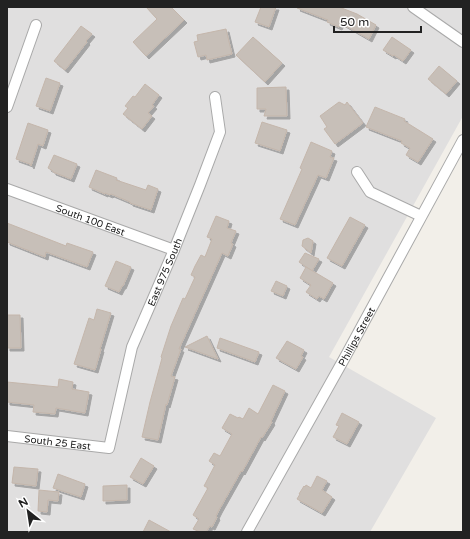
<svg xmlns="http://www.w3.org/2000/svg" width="470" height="539" font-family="'Varela Round',sans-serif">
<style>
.residential{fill:#e0dfdf}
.building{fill:#c7bfb8;stroke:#c4b6ab;filter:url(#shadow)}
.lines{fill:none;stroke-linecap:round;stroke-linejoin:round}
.minor-casing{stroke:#a9a9a9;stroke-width:12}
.minor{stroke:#fff;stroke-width:10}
.labels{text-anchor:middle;stroke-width:3;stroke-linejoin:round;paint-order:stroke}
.street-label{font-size:10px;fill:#222;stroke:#fff}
</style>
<defs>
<filter id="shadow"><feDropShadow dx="3" dy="3" stdDeviation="0" flood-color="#0004"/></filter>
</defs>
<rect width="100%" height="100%" fill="#f2efe9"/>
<polygon class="residential" points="7,7 463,7 463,116 329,357 436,418 370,532 7,532"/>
<g class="building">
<polygon points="146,7 171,7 184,20 146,56 133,42 157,19"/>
<polygon points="261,7 276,7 269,27 255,22"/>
<polygon points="298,7 339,7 357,14 376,25 369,39 341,23 339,27 327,22 328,20 297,8"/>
<polygon points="81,26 92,34 86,41 87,42 65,70 54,61"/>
<polygon points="226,29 232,54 207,60 206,55 198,57 194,42 198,41 197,35"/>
<polygon points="253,37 282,63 265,82 236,55"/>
<polygon points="392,37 411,50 403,61 394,55 393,56 383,50"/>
<polygon points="439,66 457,81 446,94 428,79"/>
<polygon points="46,78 60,83 50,111 36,106"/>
<polygon points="145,84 159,95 152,105 154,106 148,113 152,116 142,129 123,114 128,108 125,106 133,96 135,97"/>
<polygon points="286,87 287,116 264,116 266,109 257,109 257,88"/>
<polygon points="339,102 345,105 347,102 363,123 335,144 324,129 327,127 320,116"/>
<polygon points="375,107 405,119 404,121 433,139 418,162 406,155 410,148 401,143 402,141 366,127"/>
<polygon points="262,122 287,130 280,151 255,143"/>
<polygon points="28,123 48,130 43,146 38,144 31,166 30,164 16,159"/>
<polygon points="311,142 332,151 330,157 334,158 326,178 318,175 295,225 280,219 302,169 300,168"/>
<polygon points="54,155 77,164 71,179 53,172 53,171 48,168"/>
<polygon points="96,170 117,178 116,180 146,190 148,185 158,189 151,210 130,203 130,202 111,194 110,195 105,193 105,194 89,187"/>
<polygon points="216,216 229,221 227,228 236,231 231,243 233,244 228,256 222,253 179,349 181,349 171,376 175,377 167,405 166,404 158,440 142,437 150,402 162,358 161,357 171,326 183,298 185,299 195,277 191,275 195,266 201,255 205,257 212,239 207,237"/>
<polygon points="350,217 365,225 342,266 327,258"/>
<polygon points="7,223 66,246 67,243 93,252 87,267 46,252 45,257 7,242"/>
<polygon points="308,238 313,241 311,253 302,246 303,240"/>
<polygon points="305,253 319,259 312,271 299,262"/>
<polygon points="116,261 131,267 123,286 122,286 119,292 105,286"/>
<polygon points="306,267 333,283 324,299 319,296 317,299 306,292 311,285 300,278"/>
<polygon points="276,281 287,286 283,296 271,291"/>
<polygon points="97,309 111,313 100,349 101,349 95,370 74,364 89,318 94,320"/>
<polygon points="7,315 20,315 21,348 7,348"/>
<polygon points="207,336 218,359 185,347"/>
<polygon points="220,338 259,352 255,362 217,348"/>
<polygon points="287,341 304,350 301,356 303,357 296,369 276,358"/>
<polygon points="59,379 73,382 72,389 89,392 85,413 56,408 55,414 33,412 34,405 7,402 7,382 58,387"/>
<polygon points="273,385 285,391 271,421 272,422 262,438 261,437 242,472 241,471 219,510 216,516 217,517 212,527 210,526 206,532 200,532 193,529 199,519 193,515 208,488 204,486 215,465 209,461 214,453 220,456 232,434 222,428 230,414 238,418 239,417 243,419 249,408 258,414"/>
<polygon points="342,413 359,422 347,444 333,437 339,426 336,425"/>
<polygon points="141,458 154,466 143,484 130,477"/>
<polygon points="14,467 38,469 36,486 12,483"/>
<polygon points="58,474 85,484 81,497 53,488"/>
<polygon points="317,476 327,481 322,490 332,497 322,513 297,499 300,494 299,494 304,486 305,487 306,485 311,488"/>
<polygon points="127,485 127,500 103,501 103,486"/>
<polygon points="39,490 59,492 58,501 48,500 47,512 38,511"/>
<polygon points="149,520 171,532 143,532"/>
</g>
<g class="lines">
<g class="minor-casing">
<g id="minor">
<polyline points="413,7 463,42"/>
<polyline points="7,107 36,25"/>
<polyline points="357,172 370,192 421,216"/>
<path id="s1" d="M7,189L174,250"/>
<path id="s2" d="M7,436L109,448L132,347L174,250L200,185L220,132L215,97"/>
<path id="s3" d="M247,532L344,359L463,140"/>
</g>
</g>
<use href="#minor" class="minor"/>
</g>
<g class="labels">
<g class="street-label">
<text dy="4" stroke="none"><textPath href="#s1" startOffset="89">South 100 East</textPath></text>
<text dy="4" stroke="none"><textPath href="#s2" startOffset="288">East 975 South</textPath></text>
<text dy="4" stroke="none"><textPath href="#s3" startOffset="224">Phillips Street</textPath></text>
<text dy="4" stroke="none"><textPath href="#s2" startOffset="51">South 25 East</textPath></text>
</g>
</g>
<rect width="470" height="539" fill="none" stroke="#222222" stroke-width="16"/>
<g transform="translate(28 511) rotate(330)" stroke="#ffffff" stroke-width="3" paint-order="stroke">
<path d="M0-3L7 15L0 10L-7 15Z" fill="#222222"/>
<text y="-6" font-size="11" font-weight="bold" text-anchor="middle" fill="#222222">N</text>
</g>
<path d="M334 26v6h87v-6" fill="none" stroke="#222222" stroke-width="2"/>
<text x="340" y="26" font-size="12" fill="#222222" stroke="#ffffff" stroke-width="3" paint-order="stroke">50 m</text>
</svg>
